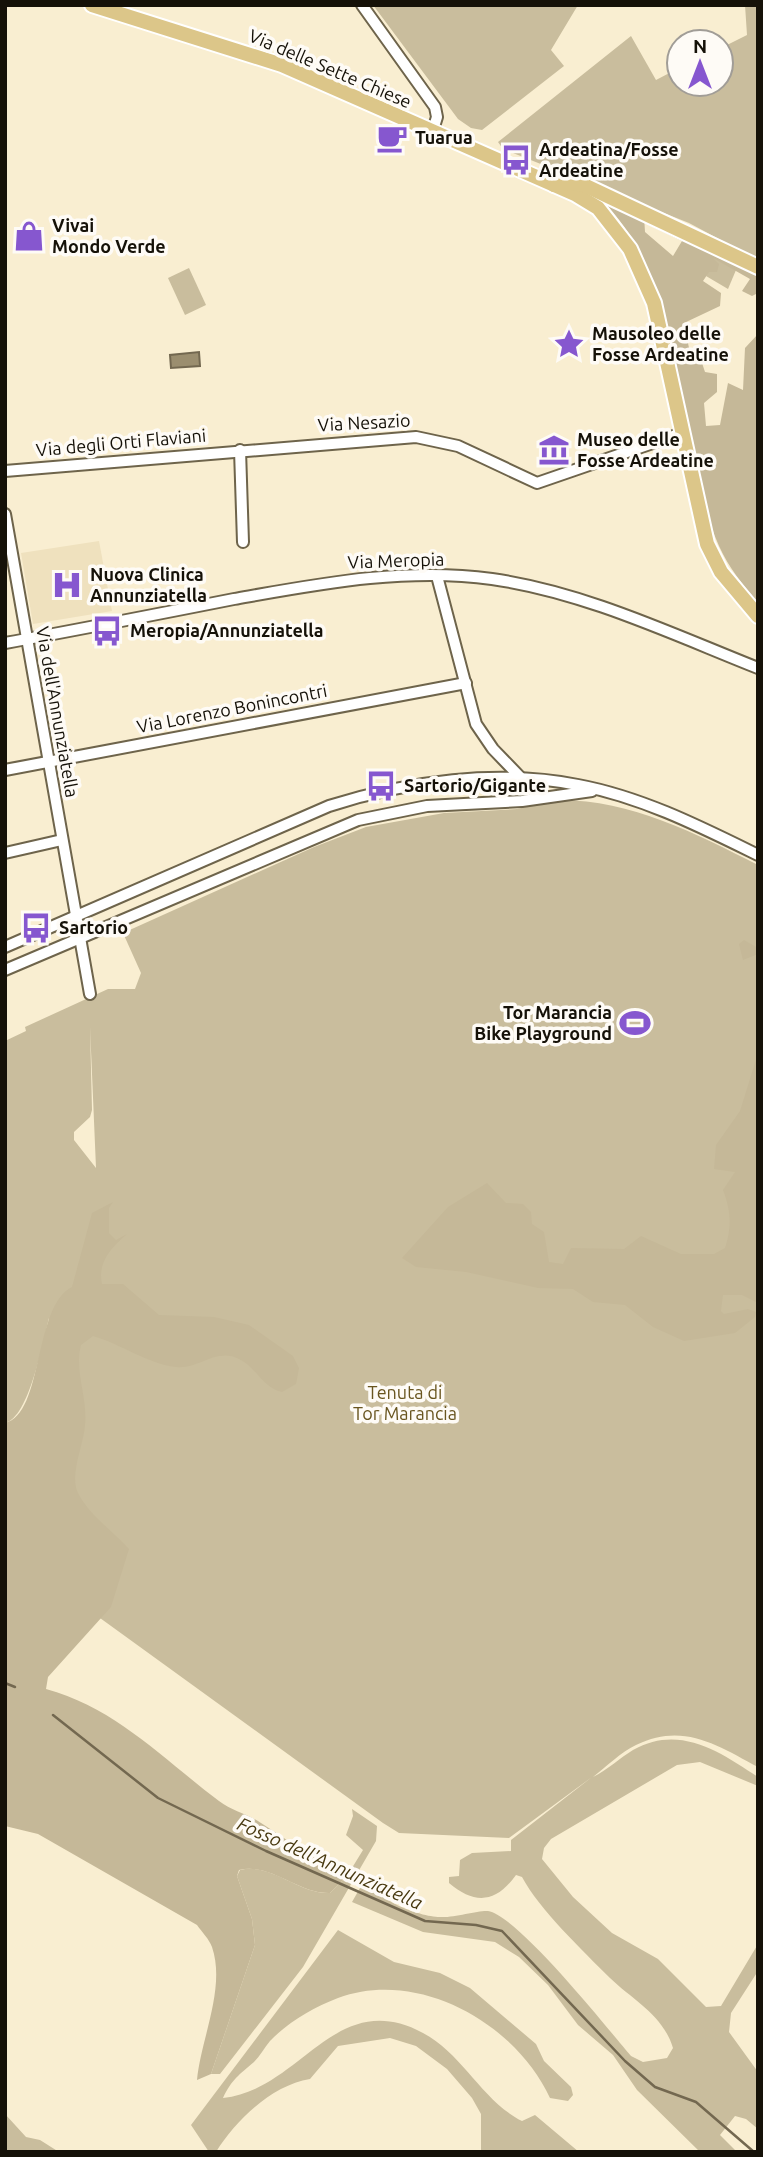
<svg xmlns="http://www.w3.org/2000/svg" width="763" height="2157" font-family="Ubuntu,sans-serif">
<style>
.built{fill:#efe1be}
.green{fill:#c9bd9d;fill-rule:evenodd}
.forest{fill:#c5b898}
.water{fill:#9b8e6f;stroke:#736850;stroke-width:2}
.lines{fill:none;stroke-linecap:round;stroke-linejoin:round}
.stream{stroke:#736850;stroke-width:2.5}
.minor-casing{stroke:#6e644b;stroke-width:14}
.major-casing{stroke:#fff;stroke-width:18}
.minor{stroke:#fff;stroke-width:10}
.major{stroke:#dcc689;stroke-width:14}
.labels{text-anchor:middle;stroke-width:7;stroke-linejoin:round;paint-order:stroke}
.street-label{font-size:18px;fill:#151108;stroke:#fefbf6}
.poi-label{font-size:18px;font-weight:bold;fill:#151108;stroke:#fefbf6;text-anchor:start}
.park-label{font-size:18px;fill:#69551f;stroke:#fefbf6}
.water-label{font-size:19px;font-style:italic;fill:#47380f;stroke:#fefbf6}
</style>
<rect width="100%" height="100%" fill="#f9eed1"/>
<polygon class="built" points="99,541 112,611 33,624 21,553"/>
<g class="green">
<polygon points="373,5 578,5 551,50 564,66 482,130 471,128 458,119"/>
<polygon points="745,5 758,5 758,260 689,223 503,149 498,142 631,36 656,80 679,68 679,84 721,84 721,48 747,35"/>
<polygon points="711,256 736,270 728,289 706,276"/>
<polygon points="189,268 206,305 185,315 168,278"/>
<path d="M557,800C629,799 695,833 758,865V1767C717,1745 683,1722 636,1745C621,1752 606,1767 593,1777C607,1770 620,1758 633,1750C679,1724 719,1751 758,1777V1786L700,1762L677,1765L551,1839L544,1848L542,1859L573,1897L612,1933L658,1959L706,2007L721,2006L758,1944V1971L731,2013L729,2032L758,2072V2129L746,2119L735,2116L720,2135L737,2152H700L637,2090L613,2055L578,2025L548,1985L519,1957L495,1942L423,1932L352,1902L368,1874C366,1897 419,1917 440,1917C453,1918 479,1910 488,1911C518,1916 607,2028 631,2056L643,2062L667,2058L673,2048C663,2015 634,2001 610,1978C583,1951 539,1909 522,1877L516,1875C496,1903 475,1905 449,1883V1877L459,1876L460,1860L472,1853L511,1851V1840L592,1777L509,1838L399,1833L383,1823L100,1618L36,1551L49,1318C43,1341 29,1418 5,1423V1041L26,1031L25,1027L108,989H135L141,973L123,933L314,847L366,827L444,813L517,809ZM90,1027L96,1168L74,1140V1132L90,1117L92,1110Z"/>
<path d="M352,1809L377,1826L376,1841L303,1967L220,2074H211L255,1945L252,1919L237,1876L240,1870C271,1862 298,1894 330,1893L347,1876L363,1850L346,1835L353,1816Z"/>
<path d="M338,1930L394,1962L440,1973L470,1988L536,2044L544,2061L571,2087L573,2095L568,2101L550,2098C516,2024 419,1968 338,1998C314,2007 287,2023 270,2041C264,2048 260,2056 254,2062C239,2075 232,2079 223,2098C301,2090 335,1986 423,2033C463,2054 482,2101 522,2121L535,2115L579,2152H481V2114L472,2098L447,2069L416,2046L390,2038L338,2046L310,2079C272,2085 235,2121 216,2152H209L191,2125Z"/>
<polygon points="5,2114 26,2137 40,2140 59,2152 5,2152"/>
</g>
<g class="forest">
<path d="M601,199L644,216L645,232L673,256L682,241L649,225V218L758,272V293L752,296L742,291L750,279L713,258L719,264L717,272H709L703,281L721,293L720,306L684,323L690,353L701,360L705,372L717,374V392L704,403L706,426L720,425L728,383L743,390L745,348L758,334V603C743,585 729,568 719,546C670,432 694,294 601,199Z"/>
<polygon points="744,940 758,948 758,954 743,960 739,944"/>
<path d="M758,1053V1303L742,1295H723L721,1311L724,1314L748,1309L756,1312L755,1317L735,1333L684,1341L653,1327L625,1305L593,1302L573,1289L538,1288L466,1272L416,1267L402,1258L448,1207L487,1183L506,1203L523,1204L531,1212L532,1224L544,1232L549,1262L563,1264L571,1248L624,1249L641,1236L681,1254H714L725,1248C732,1227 731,1211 723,1190L735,1172L714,1169L716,1145L740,1111Z"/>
<path d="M113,1202L109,1208V1233L116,1240L127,1234C112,1247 97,1262 102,1284H123L159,1315L214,1317L249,1325L293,1356L299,1368L296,1384L282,1392C263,1388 256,1367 239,1359C216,1347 198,1370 176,1367C148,1364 121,1344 93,1336L81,1345C74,1371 88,1398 85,1425C84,1444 69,1475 78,1493C89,1515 113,1531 129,1549L111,1607L48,1677L46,1689C116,1708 163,1759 219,1801C232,1811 248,1814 261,1823C290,1842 316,1860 347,1876L330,1893C298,1894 270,1862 239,1870L237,1876L252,1919L255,1945L211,2074L197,2080C201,2038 226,1988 212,1947C209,1939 202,1932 197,1925L38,1834L5,1826V1423C44,1414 33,1306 72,1287L92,1213Z"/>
</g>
<polygon class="water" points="199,352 200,366 171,368 170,355"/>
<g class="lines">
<g class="stream">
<polyline points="5,1683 15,1687"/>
<polyline points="53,1715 158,1798 266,1851 425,1921 476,1925 502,1931 625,2061 655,2087 696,2102 754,2152"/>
</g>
<g class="minor-casing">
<g id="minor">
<polyline points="362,5 435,107 437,117 432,133"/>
<polyline points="240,450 243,542"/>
<polyline points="5,471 416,437 458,446 537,483 682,433"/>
<polyline points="5,514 90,994"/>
<polyline points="437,576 476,724 493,749 522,779"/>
<path d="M5,643C82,629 158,614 234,599C319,584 405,567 492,579C584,592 672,634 758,668"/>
<polyline points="5,770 466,683"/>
<polyline points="5,853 62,840"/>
<path d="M5,947L329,806C407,781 498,769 578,785C642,797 701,827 758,855"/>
<polyline points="5,970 358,820 427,806 522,801 592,791"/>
</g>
</g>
<g class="major-casing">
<g id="major">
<polyline points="92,5 282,65 575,194 598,208 630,249 654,303 707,544 721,572 758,616"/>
<polyline points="554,185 572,183 584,185 758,267"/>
</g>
</g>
<use href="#minor" class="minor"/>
<use href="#major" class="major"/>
</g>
<defs>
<g id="cafe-bare" transform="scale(2.415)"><path d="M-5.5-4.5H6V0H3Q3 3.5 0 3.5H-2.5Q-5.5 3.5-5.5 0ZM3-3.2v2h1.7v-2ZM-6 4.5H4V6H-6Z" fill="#8657cf" stroke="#fefbf6" stroke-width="2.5" paint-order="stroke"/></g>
<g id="bus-bare" transform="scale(2.415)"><path d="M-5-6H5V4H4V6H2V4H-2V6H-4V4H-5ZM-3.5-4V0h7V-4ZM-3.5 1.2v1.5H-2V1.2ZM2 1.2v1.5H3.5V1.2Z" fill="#8657cf" stroke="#fefbf6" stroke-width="2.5" paint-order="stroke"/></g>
<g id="shop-bare" transform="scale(2.415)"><path d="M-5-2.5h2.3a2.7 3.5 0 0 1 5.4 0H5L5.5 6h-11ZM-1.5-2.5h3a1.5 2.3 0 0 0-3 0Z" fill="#8657cf" stroke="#fefbf6" stroke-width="2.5" paint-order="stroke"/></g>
<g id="sight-bare" transform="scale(2.415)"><path d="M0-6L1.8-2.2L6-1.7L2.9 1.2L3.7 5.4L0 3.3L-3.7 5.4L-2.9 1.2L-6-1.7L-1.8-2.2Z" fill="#8657cf" stroke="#fefbf6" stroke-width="2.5" paint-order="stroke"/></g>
<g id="museum-bare" transform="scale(2.415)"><path d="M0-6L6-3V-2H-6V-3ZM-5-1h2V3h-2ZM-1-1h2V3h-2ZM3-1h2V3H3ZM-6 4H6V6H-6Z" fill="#8657cf" stroke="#fefbf6" stroke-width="2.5" paint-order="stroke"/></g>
<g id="hospital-bare" transform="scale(2.415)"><path d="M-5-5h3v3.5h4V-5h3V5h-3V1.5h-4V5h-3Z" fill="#8657cf" stroke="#fefbf6" stroke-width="2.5" paint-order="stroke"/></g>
<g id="stadium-bare" transform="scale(2.415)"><path d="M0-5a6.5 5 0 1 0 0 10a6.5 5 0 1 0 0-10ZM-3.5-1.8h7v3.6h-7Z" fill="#8657cf" stroke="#fefbf6" stroke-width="2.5" paint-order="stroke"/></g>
</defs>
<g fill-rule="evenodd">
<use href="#cafe-bare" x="392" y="138"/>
<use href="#bus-bare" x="516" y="160"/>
<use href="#shop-bare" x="29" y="236"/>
<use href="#sight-bare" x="569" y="344"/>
<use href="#museum-bare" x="554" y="450"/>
<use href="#hospital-bare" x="67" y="585"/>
<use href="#bus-bare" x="107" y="631"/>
<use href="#bus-bare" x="381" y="786"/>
<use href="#bus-bare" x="36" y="928"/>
<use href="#stadium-bare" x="635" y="1023"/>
</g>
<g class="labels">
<g class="street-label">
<text transform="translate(330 69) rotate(23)" y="6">Via delle Sette Chiese</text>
<text transform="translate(364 423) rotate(-3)" y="6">Via Nesazio</text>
<text transform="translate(121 443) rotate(-5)" y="6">Via degli Orti Flaviani</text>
<text transform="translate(396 561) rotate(-2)" y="6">Via Meropia</text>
<text transform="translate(232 709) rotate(-11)" y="6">Via Lorenzo Bonincontri</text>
<text transform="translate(57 712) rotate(80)" y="6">Via dell'Annunziatella</text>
</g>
<g class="poi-label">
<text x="415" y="144">Tuarua</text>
<text x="539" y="156">Ardeatina/Fosse<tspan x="539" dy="21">Ardeatine</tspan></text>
<text x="52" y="232">Vivai<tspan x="52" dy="21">Mondo Verde</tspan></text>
<text x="592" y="340">Mausoleo delle<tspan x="592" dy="21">Fosse Ardeatine</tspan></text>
<text x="577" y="446">Museo delle<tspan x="577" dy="21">Fosse Ardeatine</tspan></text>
<text x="90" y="581">Nuova Clinica<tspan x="90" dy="21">Annunziatella</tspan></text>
<text x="130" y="637">Meropia/Annunziatella</text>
<text x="404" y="792">Sartorio/Gigante</text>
<text x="59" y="934">Sartorio</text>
<text x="612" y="1019" text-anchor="end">Tor Marancia<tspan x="612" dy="21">Bike Playground</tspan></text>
</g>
<g class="park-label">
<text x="405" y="1399">Tenuta di<tspan x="405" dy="21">Tor Marancia</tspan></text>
</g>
<g class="water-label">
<text transform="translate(330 1863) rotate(24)" y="7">Fosso dell'Annunziatella</text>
</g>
</g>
<rect width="763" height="2157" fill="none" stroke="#151108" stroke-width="14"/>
<g transform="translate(700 63)"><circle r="33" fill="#fefbf6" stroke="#a19d97" stroke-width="2"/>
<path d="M0-5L12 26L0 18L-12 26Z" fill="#8657cf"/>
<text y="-10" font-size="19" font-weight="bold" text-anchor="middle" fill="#151108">N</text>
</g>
</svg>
